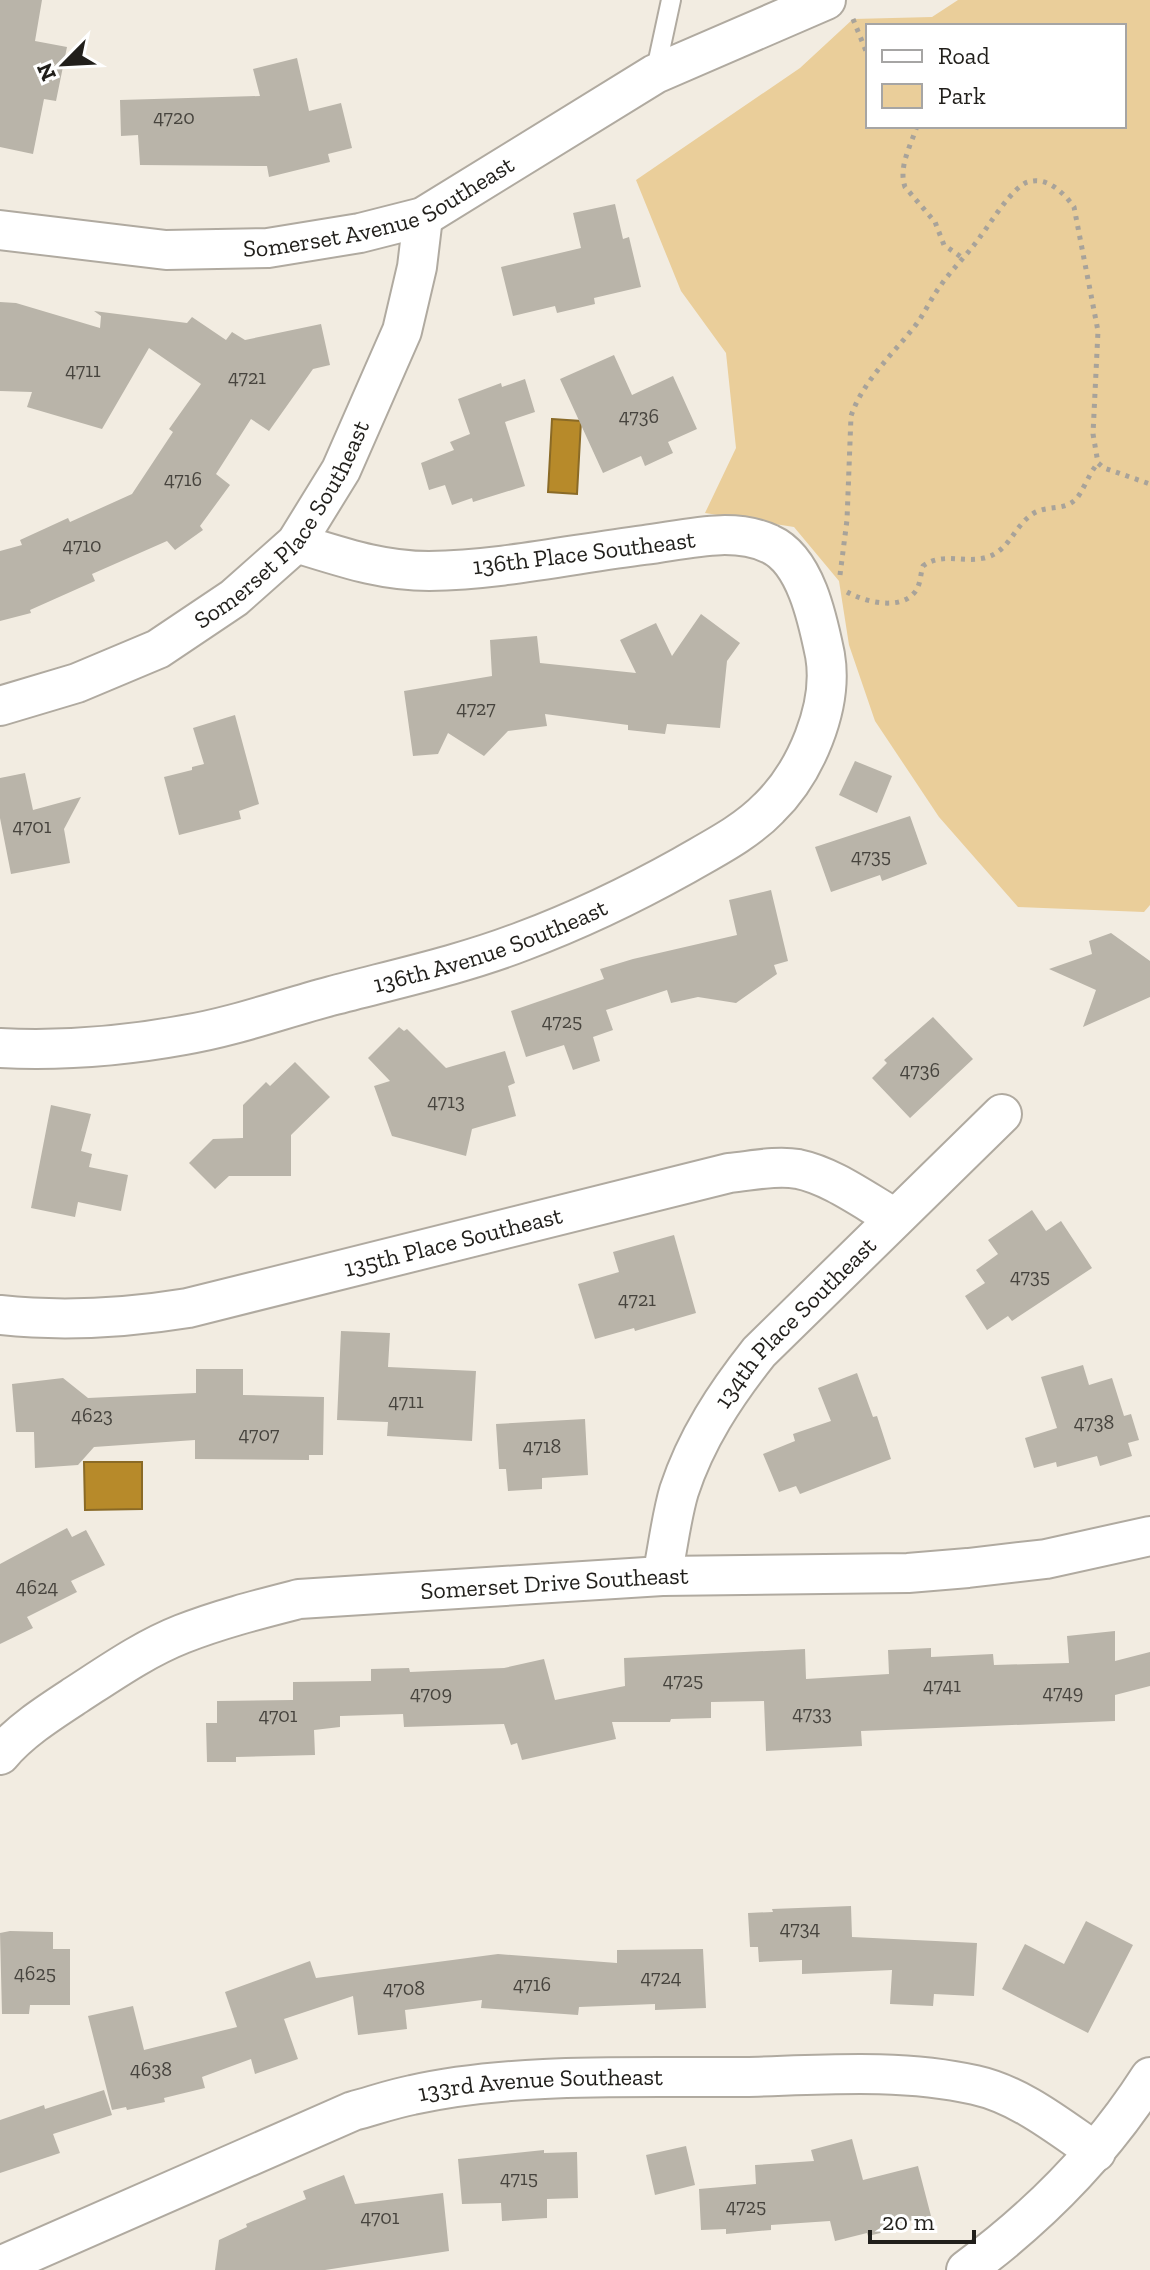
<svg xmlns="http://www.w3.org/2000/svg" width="1150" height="2270" font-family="'Zilla Slab',serif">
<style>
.green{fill:#eace9a;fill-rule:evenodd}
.water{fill:#b78a2a;stroke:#8a6a26;stroke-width:2}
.building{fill:#b9b4a9}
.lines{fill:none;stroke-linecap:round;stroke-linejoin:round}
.service-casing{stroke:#b0aaa0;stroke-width:22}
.minor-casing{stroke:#b0aaa0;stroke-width:42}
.path{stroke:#a8a39a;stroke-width:5;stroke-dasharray:4 6;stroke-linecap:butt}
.service{stroke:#fff;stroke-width:18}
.minor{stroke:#fff;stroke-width:38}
.labels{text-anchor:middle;stroke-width:7;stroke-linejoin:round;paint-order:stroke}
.number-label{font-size:20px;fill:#47443e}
.street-label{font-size:24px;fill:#211f1b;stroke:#fff}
</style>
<rect width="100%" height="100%" fill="#f2ece1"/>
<path class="green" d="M958,0H1150V905L1144,912L1018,907L939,817L875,721L849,645L839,581L794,527L705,513L736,448L726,353L681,291L636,180L800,68L853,19L932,17ZM868,26H1124V126H868Z"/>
<g class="water">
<polygon points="552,419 581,421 577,494 548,492"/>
<polygon points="84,1462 142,1462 142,1509 85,1510"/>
</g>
<g class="building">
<polygon points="0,0 42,0 35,41 67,47 56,101 44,99 33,154 0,147"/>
<polygon points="297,58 309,111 341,103 352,148 328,154 330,162 269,177 267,166 140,165 138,135 121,136 120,100 260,96 253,69"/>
<polygon points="615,204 623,239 629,237 641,287 594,298 595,304 557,313 555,306 513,316 501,267 581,248 573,213"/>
<polygon points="0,302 16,303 100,328 101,316 94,311 187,323 192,317 226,340 232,332 245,340 321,324 330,365 313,369 269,431 251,419 216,474 230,485 200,526 203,530 175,550 167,541 92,574 95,581 30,610 31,613 0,621 0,551 22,545 20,540 68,518 70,522 132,494 173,432 169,429 201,384 149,348 102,429 27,407 32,392 0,391"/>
<polygon points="614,355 632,395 673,376 697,429 668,442 673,453 645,466 641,456 603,473 560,379"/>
<polygon points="525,379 535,412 505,422 525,486 473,502 472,498 452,505 445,485 429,490 421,463 454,450 450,442 470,434 458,399 501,383 502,387"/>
<polygon points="701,614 740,643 727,661 720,728 667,724 665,734 628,730 628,725 545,714 547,726 508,731 484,756 448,733 438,754 413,756 404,691 492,676 490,640 537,636 540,663 636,673 620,640 656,623 672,656"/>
<polygon points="235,715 259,804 239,811 241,819 179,835 164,777 192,770 192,767 204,764 193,728"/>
<polygon points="855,761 892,776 877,813 839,795"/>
<polygon points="25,773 33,810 81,797 64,829 70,863 11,874 0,818 0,778"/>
<polygon points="910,816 927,864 882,881 880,875 831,892 815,847"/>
<polygon points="771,890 788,961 774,965 777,974 736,1003 698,997 671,1003 667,990 606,1010 613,1030 593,1037 600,1061 573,1070 564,1045 526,1057 511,1011 604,979 600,969 633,959 737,935 729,900"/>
<polygon points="1111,933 1150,961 1150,997 1083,1027 1096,990 1049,969 1092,954 1089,941"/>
<polygon points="933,1017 973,1059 910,1118 872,1078 887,1063 884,1060"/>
<polygon points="399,1027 404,1031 407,1029 446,1068 505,1051 515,1083 508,1086 516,1116 472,1129 466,1156 392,1136 374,1086 390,1081 368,1058"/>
<polygon points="295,1062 330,1097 291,1135 291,1176 229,1176 215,1189 189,1163 213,1139 243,1138 243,1105 266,1082 270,1086"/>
<polygon points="51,1105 91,1114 81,1151 92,1154 89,1167 128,1175 121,1211 78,1202 75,1217 31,1208"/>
<polygon points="1032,1210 1046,1231 1061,1221 1092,1268 1012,1321 1008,1316 987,1330 965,1296 985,1283 976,1270 998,1254 988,1240"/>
<polygon points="674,1235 696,1313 635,1331 634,1328 595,1339 578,1284 619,1272 613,1252"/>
<polygon points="341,1331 390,1333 388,1367 476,1371 472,1441 387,1436 388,1422 337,1420"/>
<polygon points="1083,1365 1089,1385 1112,1378 1124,1416 1131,1414 1139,1440 1128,1443 1132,1456 1100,1466 1097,1456 1057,1467 1056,1462 1034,1468 1025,1438 1057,1428 1041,1377"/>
<polygon points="196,1369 243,1369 243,1395 324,1397 323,1455 309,1455 309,1460 195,1459 195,1440 94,1447 78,1465 35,1468 34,1432 16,1432 12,1384 63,1378 88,1398 196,1393"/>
<polygon points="857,1373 873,1417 877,1416 891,1459 800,1494 796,1486 779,1492 763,1454 795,1441 793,1434 831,1421 818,1388"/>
<polygon points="585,1419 588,1475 542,1478 542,1489 508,1491 506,1469 499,1469 496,1424"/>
<polygon points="67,1528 72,1537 86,1530 105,1565 71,1581 77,1592 27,1617 33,1628 0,1644 0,1564"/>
<polygon points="1115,1631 1115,1661 1150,1652 1150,1686 1115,1695 1115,1721 861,1731 862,1746 766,1751 764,1701 711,1702 711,1718 671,1719 670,1722 612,1722 616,1739 522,1760 517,1743 511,1745 504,1724 404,1727 403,1714 340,1716 340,1727 314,1730 315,1755 236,1757 236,1762 207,1762 206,1723 217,1723 217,1701 293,1700 293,1682 371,1681 371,1669 409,1668 410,1672 504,1668 544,1659 555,1700 625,1686 624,1658 805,1649 806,1679 889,1674 888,1650 931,1648 931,1657 993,1654 994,1665 1069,1663 1067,1636"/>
<polygon points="851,1906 852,1937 977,1943 974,1996 934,1994 933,2006 890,2004 892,1970 802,1974 802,1960 759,1962 758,1947 750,1947 748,1913 773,1912 772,1909"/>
<polygon points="1086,1921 1133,1945 1088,2033 1002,1989 1025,1944 1064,1964"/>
<polygon points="10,1931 53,1932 53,1949 70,1949 70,2005 30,2005 29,2014 2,2014 0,1933"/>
<polygon points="703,1949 706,2008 655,2010 655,2004 579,2007 578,2015 481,2008 482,2000 405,2010 407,2029 358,2035 353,1996 284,2019 298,2059 255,2074 251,2059 202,2077 205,2088 164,2098 165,2102 127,2110 126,2107 112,2110 88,2016 133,2006 144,2050 237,2027 225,1992 310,1961 316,1978 498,1954 617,1963 617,1950"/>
<polygon points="104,2090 112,2115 53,2134 60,2153 0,2173 0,2120 44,2105 45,2109"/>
<polygon points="852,2139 863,2180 918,2166 931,2216 900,2223 901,2228 868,2236 867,2233 835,2241 830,2221 771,2225 771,2230 726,2234 726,2229 701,2230 699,2189 756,2184 755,2165 814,2161 811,2150"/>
<polygon points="686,2146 695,2185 655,2195 646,2155"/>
<polygon points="544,2150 544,2153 577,2152 578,2198 547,2199 547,2218 502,2221 501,2203 462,2204 458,2159"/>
<polygon points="344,2175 355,2204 443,2193 449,2251 325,2270 215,2270 219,2240 247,2227 246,2224 306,2199 303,2191"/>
</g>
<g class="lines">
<g class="service-casing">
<polyline id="service" points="655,74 671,0"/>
</g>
<g class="minor-casing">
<g id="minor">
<path id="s1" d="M0,230L166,250L268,248L360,233L423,217L655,74L826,0"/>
<path id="s2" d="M0,706L77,683L158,649L234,598L296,543L341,470L402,331L417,267L423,217"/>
<path id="s3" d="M0,1048C61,1051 124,1046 184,1035C233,1027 282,1009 331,996C395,979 461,965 523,941C579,920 631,895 683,866C712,849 745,833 769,808C805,773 834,707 825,655C818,621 806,560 770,544C732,526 684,540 644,545C573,554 501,570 429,571C381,571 342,557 296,543"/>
<path id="s4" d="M0,1315C64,1322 126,1318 188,1308L729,1173C751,1171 776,1165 798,1169C832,1176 865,1201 895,1218"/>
<path id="s5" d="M662,1576C668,1548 671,1518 679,1491C696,1439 725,1395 759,1352L1002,1114"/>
<path id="s6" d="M0,1755C20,1731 50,1712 76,1695C110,1673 144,1649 182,1634C220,1619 260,1609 299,1599L662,1576L908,1573L968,1568L1046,1559L1150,1536"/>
<path id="s7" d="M0,2266L353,2111C372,2106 392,2099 412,2095C514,2072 639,2078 745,2077C820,2075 900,2068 975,2085C1020,2095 1058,2126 1096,2152"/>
<path d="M966,2270C1038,2217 1102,2152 1150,2077"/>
</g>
</g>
<g class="path">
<polyline points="853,19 868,56"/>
<path d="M917,126C911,145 898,167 905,187L935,222L944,245L964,259"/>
<path d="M840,575L847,520L851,416C863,381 892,355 915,326C925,313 931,298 941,285C953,268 968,254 980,237C990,224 1013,186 1028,182C1047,176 1064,193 1074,207L1098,331L1093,434L1098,463L1104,468L1150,484"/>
<path d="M847,592C865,602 900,611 915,592C921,584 920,575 923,566C942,552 962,563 984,558C1010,552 1013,526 1034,513C1048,505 1063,511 1075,500C1082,494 1089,473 1098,463"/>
</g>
<use href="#service" class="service"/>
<use href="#minor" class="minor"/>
</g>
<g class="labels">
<g class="number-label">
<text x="174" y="124">4720</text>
<text x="83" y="377">4711</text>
<text x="247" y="384">4721</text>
<text x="639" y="423">4736</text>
<text x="183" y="486">4716</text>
<text x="82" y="552">4710</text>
<text x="476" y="715">4727</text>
<text x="32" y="833">4701</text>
<text x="871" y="863">4735</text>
<text x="562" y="1028">4725</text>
<text x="920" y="1077">4736</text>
<text x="446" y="1108">4713</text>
<text x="1030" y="1283">4735</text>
<text x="637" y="1306">4721</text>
<text x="406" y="1408">4711</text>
<text x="92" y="1422">4623</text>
<text x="1094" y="1429">4738</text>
<text x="259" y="1441">4707</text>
<text x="542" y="1453">4718</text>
<text x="37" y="1594">4624</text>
<text x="683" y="1687">4725</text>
<text x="942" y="1692">4741</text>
<text x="1063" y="1699">4749</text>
<text x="431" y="1700">4709</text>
<text x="812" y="1720">4733</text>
<text x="278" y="1722">4701</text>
<text x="800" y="1935">4734</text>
<text x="35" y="1980">4625</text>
<text x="661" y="1984">4724</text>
<text x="532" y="1991">4716</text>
<text x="404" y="1995">4708</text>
<text x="151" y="2076">4638</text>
<text x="519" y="2185">4715</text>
<text x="746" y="2213">4725</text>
<text x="380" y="2224">4701</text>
</g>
<g class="street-label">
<text dy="8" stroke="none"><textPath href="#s1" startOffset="388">Somerset Avenue Southeast</textPath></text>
<text dy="8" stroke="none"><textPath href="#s2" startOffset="348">Somerset Place Southeast</textPath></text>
<text transform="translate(584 553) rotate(-7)" y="8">136th Place Southeast</text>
<text dy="8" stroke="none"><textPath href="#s3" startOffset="504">136th Avenue Southeast</textPath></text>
<text dy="8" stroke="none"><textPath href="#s4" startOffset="462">135th Place Southeast</textPath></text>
<text dy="8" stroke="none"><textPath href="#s5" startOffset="294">134th Place Southeast</textPath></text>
<text dy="8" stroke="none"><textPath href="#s6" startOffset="598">Somerset Drive Southeast</textPath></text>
<text dy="8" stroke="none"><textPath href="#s7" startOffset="576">133rd Avenue Southeast</textPath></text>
</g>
</g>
<rect x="866" y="24" width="260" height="104" fill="#ffffff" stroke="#a6a5a4" stroke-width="2"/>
<rect x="882" y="50" width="40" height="12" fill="#ffffff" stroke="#a6a5a4" stroke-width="2"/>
<text x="938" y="64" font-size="24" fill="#211f1b">Road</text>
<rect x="882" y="84" width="40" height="24" fill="#eace9a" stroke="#a6a5a4" stroke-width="2"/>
<text x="938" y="104" font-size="24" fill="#211f1b">Park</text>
<g transform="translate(64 64) rotate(246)" stroke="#ffffff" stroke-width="6" paint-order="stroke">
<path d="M0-6L14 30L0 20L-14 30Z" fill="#211f1b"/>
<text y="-12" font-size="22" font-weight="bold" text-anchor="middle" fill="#211f1b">N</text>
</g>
<path d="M870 2230v12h104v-12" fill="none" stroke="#211f1b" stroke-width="4"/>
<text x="882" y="2230" font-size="24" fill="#211f1b" stroke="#ffffff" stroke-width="6" paint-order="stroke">20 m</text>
</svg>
